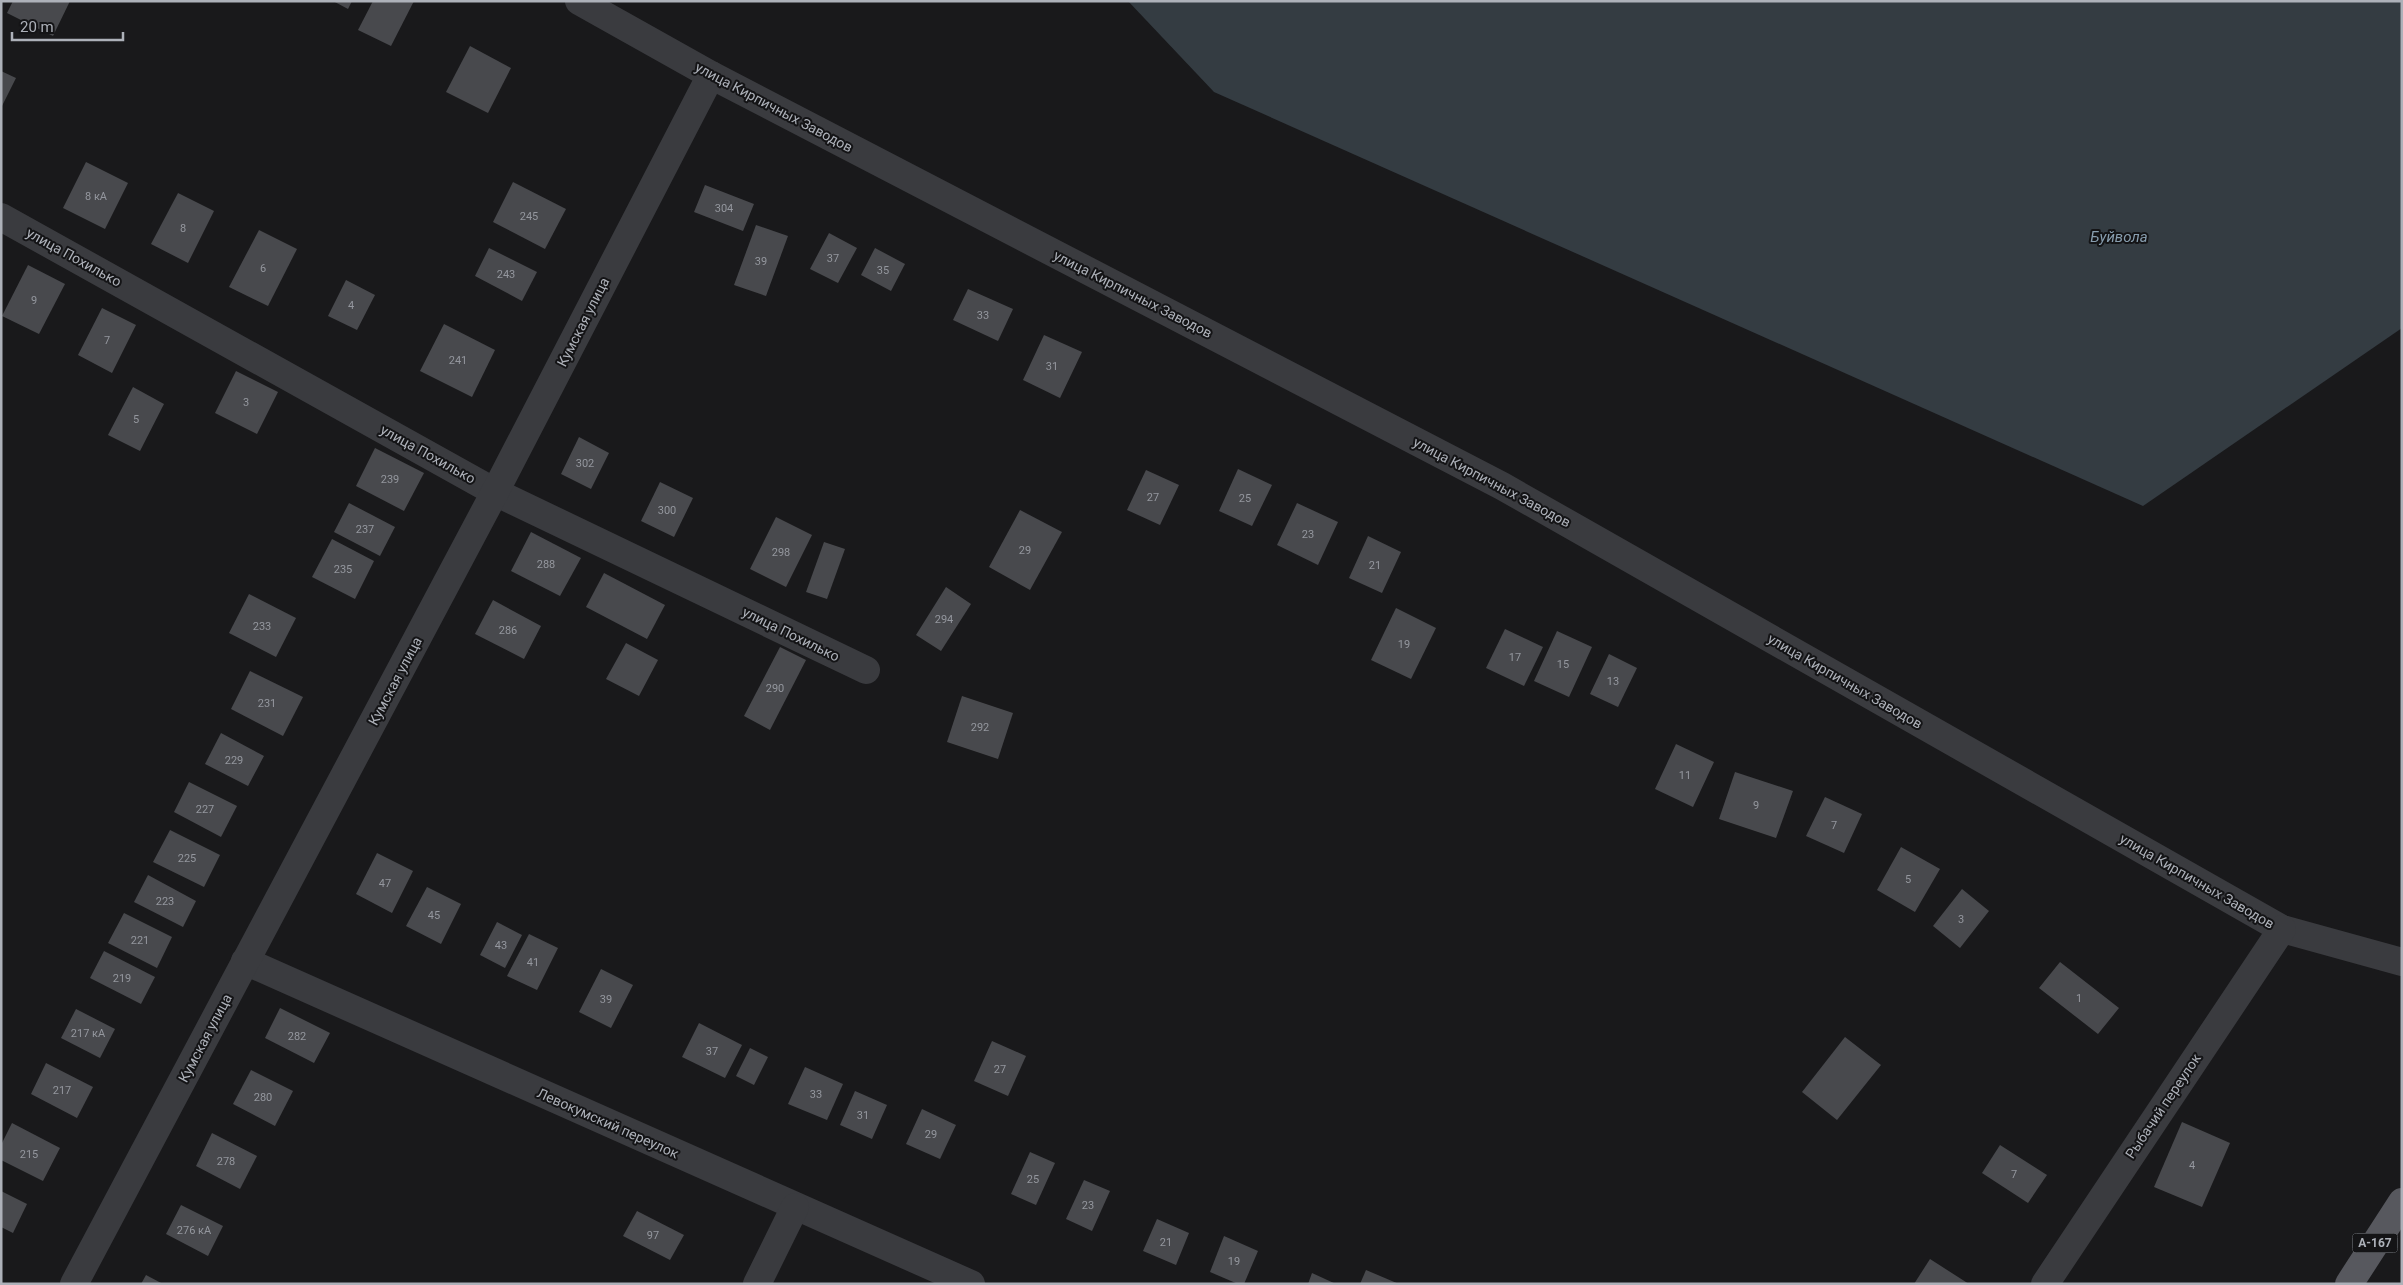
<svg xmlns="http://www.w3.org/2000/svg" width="2403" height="1285" font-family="Roboto,sans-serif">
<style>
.water{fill:#343c42}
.building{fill:#48494d}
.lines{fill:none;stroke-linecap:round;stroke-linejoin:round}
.minor{stroke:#3a3b3f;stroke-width:28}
.primary{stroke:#57585e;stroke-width:28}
.labels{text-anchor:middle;stroke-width:4;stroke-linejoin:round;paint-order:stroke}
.number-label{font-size:11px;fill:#94979e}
.shield{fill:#141416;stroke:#7f8288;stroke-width:1}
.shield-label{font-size:12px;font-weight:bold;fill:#adb1b9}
.street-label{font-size:14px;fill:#adb1b9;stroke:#141416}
.water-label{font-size:15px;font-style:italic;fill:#889eaf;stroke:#141416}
</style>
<rect width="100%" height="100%" fill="#19191b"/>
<polygon class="water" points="1128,1 2402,1 2402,328 2143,506 1214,92"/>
<g class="building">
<polygon points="13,1 70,1 53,36 7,13"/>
<polygon points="333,1 352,1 348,9"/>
<polygon points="373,1 414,1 391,46 358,30"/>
<polygon points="470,46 511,68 488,113 446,92"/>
<polygon points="1,71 16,78 1,108"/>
<polygon points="86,162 128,183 105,229 63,208"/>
<polygon points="513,182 566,209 545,249 493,222"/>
<polygon points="705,185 754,204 743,231 694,212"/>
<polygon points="178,193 214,211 188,263 151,244"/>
<polygon points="756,225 788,236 766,296 734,285"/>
<polygon points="259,230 297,249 268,306 229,287"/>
<polygon points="829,233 857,248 838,283 810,269"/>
<polygon points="489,248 537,272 522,301 475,276"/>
<polygon points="875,248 905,264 891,291 861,275"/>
<polygon points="28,265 65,284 39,334 2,316"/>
<polygon points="346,280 375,295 357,330 328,316"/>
<polygon points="968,289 1013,309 998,341 953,320"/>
<polygon points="102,308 136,325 112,373 78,355"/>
<polygon points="444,324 495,350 472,397 420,371"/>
<polygon points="1044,335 1082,352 1060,398 1023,380"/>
<polygon points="236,371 278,392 257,434 215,413"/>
<polygon points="133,387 164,404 140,451 108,435"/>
<polygon points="579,437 609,453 591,489 561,474"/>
<polygon points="375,448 424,473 404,511 356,486"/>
<polygon points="1238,469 1272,485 1252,526 1219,511"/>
<polygon points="1146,470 1179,485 1160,525 1127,510"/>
<polygon points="660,482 693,498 674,537 641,521"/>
<polygon points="349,503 395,527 380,556 334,532"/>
<polygon points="1297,503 1338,522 1318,565 1277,545"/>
<polygon points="1020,510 1062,532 1030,590 989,567"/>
<polygon points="776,517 812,535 786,587 750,569"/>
<polygon points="531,532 581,558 560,596 511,571"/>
<polygon points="1368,536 1401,552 1382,593 1349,578"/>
<polygon points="332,539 374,561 355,599 312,577"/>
<polygon points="824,542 845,549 827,599 806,592"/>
<polygon points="604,573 665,605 647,639 586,607"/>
<polygon points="946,587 971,604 941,651 916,635"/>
<polygon points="249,594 296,618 276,657 229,633"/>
<polygon points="493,600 541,626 524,659 475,634"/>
<polygon points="1396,608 1436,628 1411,679 1371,660"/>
<polygon points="1505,629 1543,647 1524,686 1486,668"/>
<polygon points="1557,631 1592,647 1569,697 1534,681"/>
<polygon points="626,643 658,660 639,696 606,679"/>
<polygon points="780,647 806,660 770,730 744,716"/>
<polygon points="1609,654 1637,668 1618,707 1590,694"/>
<polygon points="250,671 303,697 283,736 231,709"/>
<polygon points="962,696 1013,713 998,759 947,742"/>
<polygon points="221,733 264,756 248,786 205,764"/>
<polygon points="1676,744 1714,762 1693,807 1655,789"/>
<polygon points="1735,772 1793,791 1776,838 1719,819"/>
<polygon points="189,782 237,806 221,837 174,812"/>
<polygon points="1825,797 1862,814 1844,853 1806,836"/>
<polygon points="170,830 220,855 204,887 153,862"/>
<polygon points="1901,847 1940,869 1915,912 1877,890"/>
<polygon points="377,853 413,871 392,913 356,894"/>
<polygon points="148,875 196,901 183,927 134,902"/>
<polygon points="427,887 461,904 441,944 406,926"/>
<polygon points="1962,889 1989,911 1960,948 1933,926"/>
<polygon points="124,913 172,937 157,968 108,943"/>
<polygon points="497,922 522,935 505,968 480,955"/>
<polygon points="529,934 558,948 537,990 507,976"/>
<polygon points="104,951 155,977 141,1004 90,978"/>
<polygon points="2060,962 2119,1008 2098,1034 2039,988"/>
<polygon points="601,969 633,985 611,1028 579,1012"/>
<polygon points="280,1008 330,1033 314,1063 265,1038"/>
<polygon points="76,1009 115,1029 100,1058 61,1038"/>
<polygon points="699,1023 742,1045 725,1078 682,1057"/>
<polygon points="1845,1037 1881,1065 1837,1120 1802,1092"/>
<polygon points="992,1041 1026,1056 1008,1096 974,1081"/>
<polygon points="750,1048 768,1057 754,1085 736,1076"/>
<polygon points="46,1063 93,1087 77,1118 31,1094"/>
<polygon points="805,1067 843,1084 827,1120 788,1104"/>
<polygon points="251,1070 293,1091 275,1126 233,1104"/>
<polygon points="855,1091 887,1105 872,1139 840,1125"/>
<polygon points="922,1109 956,1125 940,1159 906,1144"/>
<polygon points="2182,1122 2230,1143 2202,1207 2154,1187"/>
<polygon points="12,1123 60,1148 43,1181 1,1160 1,1145"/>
<polygon points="212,1133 257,1156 240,1189 196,1166"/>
<polygon points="2000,1145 2047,1175 2028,1203 1982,1173"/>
<polygon points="1030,1152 1055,1163 1036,1205 1011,1194"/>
<polygon points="1084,1180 1110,1191 1092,1231 1066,1219"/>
<polygon points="1,1191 27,1204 13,1233 1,1227"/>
<polygon points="181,1205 223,1226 208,1256 166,1234"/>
<polygon points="637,1211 684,1235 670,1260 623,1236"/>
<polygon points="1157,1219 1189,1233 1176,1265 1143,1251"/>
<polygon points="1224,1236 1258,1251 1244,1284 1238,1284 1210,1272"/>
<polygon points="1930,1259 1969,1284 1914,1284"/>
<polygon points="1366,1270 1399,1284 1360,1284"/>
<polygon points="1312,1273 1336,1284 1308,1284"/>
<polygon points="146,1275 163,1284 141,1284"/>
</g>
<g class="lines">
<g class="minor">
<polyline points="579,1 711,75 1502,486 2282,929 2402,962"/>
<polyline points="1,217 495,492 866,670"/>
<polyline points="245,961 971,1284"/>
<polyline points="74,1284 495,492 711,75"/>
<polyline points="757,1284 795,1207"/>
<polyline points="2045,1284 2282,929"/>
</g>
<polyline class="primary" points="2349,1284 2402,1202"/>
</g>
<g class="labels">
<g class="number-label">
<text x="96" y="200">8 кА</text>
<text x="724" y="212">304</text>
<text x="529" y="220">245</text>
<text x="183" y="232">8</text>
<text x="833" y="262">37</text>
<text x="761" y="265">39</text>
<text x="263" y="272">6</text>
<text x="883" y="274">35</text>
<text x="506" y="278">243</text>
<text x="34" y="304">9</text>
<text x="351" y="309">4</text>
<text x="983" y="319">33</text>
<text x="107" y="344">7</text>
<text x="458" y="364">241</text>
<text x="1052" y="370">31</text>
<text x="246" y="406">3</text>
<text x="136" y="423">5</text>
<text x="585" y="467">302</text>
<text x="390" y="483">239</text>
<text x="1153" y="501">27</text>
<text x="1245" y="502">25</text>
<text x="667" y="514">300</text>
<text x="365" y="533">237</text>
<text x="1308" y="538">23</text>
<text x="1025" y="554">29</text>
<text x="781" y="556">298</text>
<text x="546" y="568">288</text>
<text x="1375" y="569">21</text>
<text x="343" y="573">235</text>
<text x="944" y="623">294</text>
<text x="262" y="630">233</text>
<text x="508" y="634">286</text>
<text x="1404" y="648">19</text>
<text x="1515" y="661">17</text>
<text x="1563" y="668">15</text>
<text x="1613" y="685">13</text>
<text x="775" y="692">290</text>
<text x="267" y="707">231</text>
<text x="980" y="731">292</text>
<text x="234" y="764">229</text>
<text x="1685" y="779">11</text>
<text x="1756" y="809">9</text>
<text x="205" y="813">227</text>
<text x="1834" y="829">7</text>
<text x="187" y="862">225</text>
<text x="1908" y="883">5</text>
<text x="385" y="887">47</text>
<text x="165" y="905">223</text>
<text x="434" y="919">45</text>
<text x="1961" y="923">3</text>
<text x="140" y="944">221</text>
<text x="501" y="949">43</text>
<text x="533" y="966">41</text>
<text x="122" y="982">219</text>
<text x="2079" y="1002">1</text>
<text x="606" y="1003">39</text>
<text x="88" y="1037">217 кА</text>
<text x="297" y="1040">282</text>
<text x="712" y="1055">37</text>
<text x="1000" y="1073">27</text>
<text x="62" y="1094">217</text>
<text x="816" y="1098">33</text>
<text x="263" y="1101">280</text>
<text x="863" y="1119">31</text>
<text x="931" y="1138">29</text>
<text x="29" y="1158">215</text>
<text x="226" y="1165">278</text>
<text x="2192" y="1169">4</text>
<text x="2014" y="1178">7</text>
<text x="1033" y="1183">25</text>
<text x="1088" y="1209">23</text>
<text x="194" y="1234">276 кА</text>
<text x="653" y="1239">97</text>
<text x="1166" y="1246">21</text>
<text x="1234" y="1265">19</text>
</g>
<rect class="shield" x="2352.5" y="1233.5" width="45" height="19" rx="4"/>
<g class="shield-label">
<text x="2375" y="1247">А-167</text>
</g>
<g class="street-label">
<text transform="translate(774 107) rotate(28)" y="5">улица Кирпичных Заводов</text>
<text transform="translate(74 257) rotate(29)" y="5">улица Похилько</text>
<text transform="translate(1133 294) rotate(27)" y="5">улица Кирпичных Заводов</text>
<text transform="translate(583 322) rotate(-63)" y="5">Кумская улица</text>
<text transform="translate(428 454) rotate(29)" y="5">улица Похилько</text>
<text transform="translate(1492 482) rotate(28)" y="5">улица Кирпичных Заводов</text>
<text transform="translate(791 634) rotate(26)" y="5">улица Похилько</text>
<text transform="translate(395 681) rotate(-62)" y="5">Кумская улица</text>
<text transform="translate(1845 681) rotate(30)" y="5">улица Кирпичных Заводов</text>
<text transform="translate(2197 881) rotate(30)" y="5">улица Кирпичных Заводов</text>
<text transform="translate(205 1038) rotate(-62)" y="5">Кумская улица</text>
<text transform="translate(2163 1106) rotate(-56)" y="5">Рыбачий переулок</text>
<text transform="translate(608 1123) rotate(24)" y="5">Левокумский переулок</text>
</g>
<g class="water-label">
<text x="2119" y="242">Буйвола</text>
</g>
</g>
<rect width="2403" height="1285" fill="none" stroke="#adb1b9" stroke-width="5"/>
<path d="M12 32v8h111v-8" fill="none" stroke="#adb1b9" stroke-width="2.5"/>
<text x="20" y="32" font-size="15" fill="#adb1b9" stroke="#141416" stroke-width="4" paint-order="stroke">20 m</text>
</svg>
